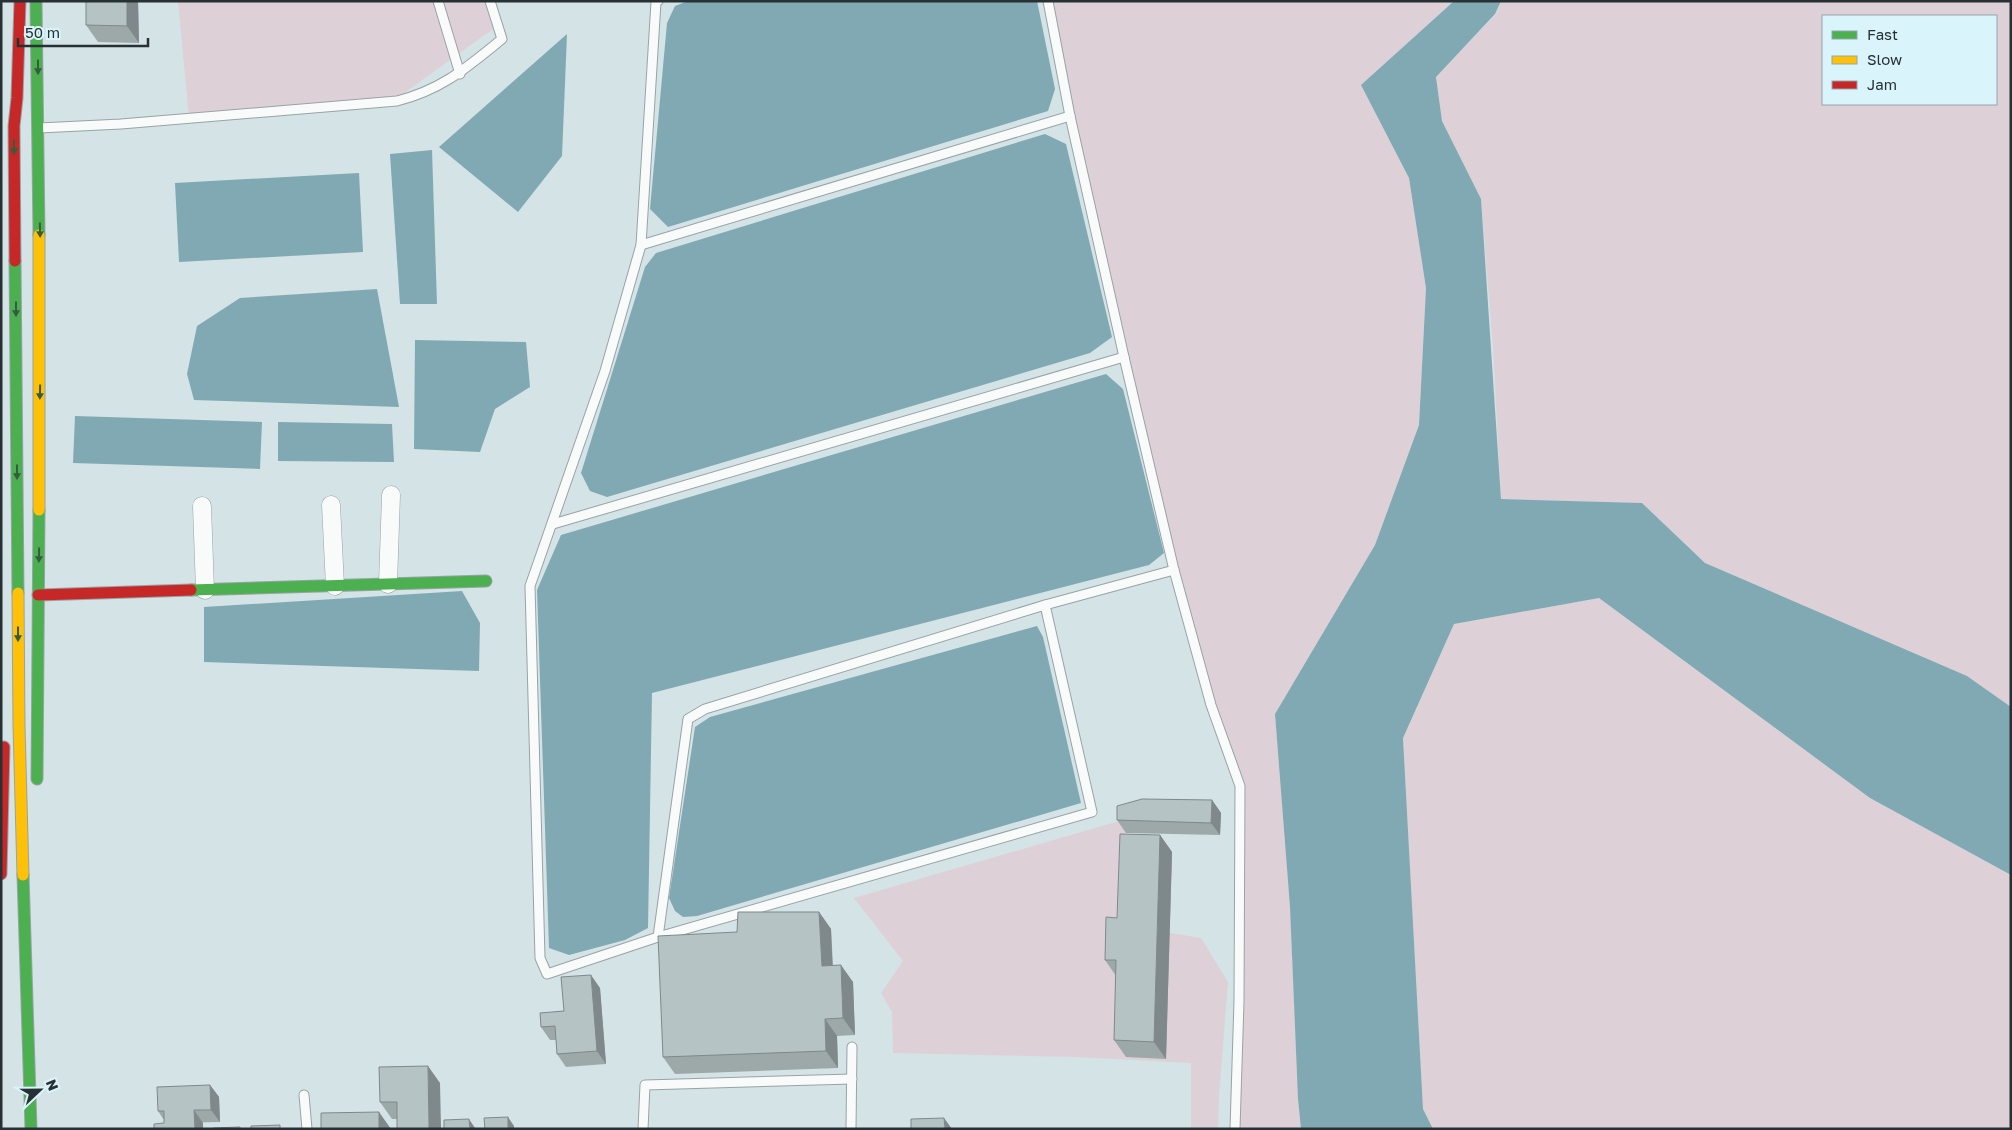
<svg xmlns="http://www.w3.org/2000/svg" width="2012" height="1130" font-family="'Golos Text',sans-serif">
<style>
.green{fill:#ded0d7;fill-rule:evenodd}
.water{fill:#81a9b3}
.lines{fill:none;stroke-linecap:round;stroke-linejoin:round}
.lane-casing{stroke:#98a3a6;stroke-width:11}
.street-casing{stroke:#98a3a6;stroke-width:19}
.fast-casing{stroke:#98a3a6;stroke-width:13}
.slow-casing{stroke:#98a3a6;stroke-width:13}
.jam-casing{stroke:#98a3a6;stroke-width:13}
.lane{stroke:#f9fbfb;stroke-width:9}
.street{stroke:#f9fbfb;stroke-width:18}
.fast{stroke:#4caf50;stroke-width:11}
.slow{stroke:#ffc107;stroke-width:11}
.jam{stroke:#c62828;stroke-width:11}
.wall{fill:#9da8a9}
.shaded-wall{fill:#7f888a}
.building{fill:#b6c3c5;stroke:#7f888a}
.oneway{fill:#345d3e}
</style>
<rect width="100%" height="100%" fill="#d4e3e6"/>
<g class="green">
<polygon points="178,1 484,1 493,29 400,96 189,118"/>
<polygon points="1048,1 1454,1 1361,85 1409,178 1426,288 1419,425 1375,545 1275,714 1290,907 1298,1099 1301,1129 1234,1129 1240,786 1174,570"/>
<path d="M1501,1H2011V707L1967,676L1705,563L1642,503L1501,499L1493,347L1481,199L1442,121L1436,76L1495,15ZM1823,16H1996V104H1823Z"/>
<polygon points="1599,598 1870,798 2011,875 2011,1129 1433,1129 1423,1109 1403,737 1454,624"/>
<polygon points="1126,819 1126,833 1131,851 1172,852 1170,933 1201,938 1228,982 1219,1096 1218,1129 1191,1129 1191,1063 1076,1057 893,1053 892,1012 881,993 903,961 854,898"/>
</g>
<g class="water">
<polygon points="688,1 1037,1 1055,89 1048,111 668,227 650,209 667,23 675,6"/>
<polygon points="1454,1 1501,1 1495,14 1436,77 1442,121 1481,199 1501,499 1642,503 1705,563 1967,676 2011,707 2011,875 1870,798 1599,598 1454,624 1403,738 1423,1109 1433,1129 1301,1129 1298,1099 1290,907 1275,714 1375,545 1419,425 1426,288 1409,178 1361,85"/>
<polygon points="567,34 562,156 518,212 439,147"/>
<polygon points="1045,134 1066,144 1112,337 1090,353 607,497 590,491 581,473 645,267 656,253"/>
<polygon points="432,150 437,304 400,304 390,154"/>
<polygon points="359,173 363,252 179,262 175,183"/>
<polygon points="377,289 399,407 194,400 187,374 197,326 240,298"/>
<polygon points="415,340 526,342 530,387 495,409 480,452 414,449"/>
<polygon points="1106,374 1123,389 1164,553 1149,565 652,693 648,928 625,940 569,955 549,948 537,590 561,535"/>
<polygon points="75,416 262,422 260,469 73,463"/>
<polygon points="278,422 392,424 394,462 278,461"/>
<polygon points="462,591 480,623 479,671 204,662 204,607"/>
<polygon points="1037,626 1043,637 1081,803 697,916 683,917 675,911 669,898 695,727 710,717"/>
</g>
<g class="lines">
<g class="lane-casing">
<g id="lane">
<polyline points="438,1 460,74"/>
<polyline points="658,1 656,2 641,245 605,371 530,586 540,958 547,974 658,937 1092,812 1045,605 1174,570"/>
<polyline points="1048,1 1070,116 1124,357 1174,570 1211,705 1240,786 1239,1001 1235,1129"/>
<path d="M39,128L121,124L397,101C443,89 466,68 502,39L490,1"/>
<polyline points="641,245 1070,116"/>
<polyline points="553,524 1124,357"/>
<polyline points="658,937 688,719 705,709 1045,605"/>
<polyline points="304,1095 307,1129"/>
<polyline points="643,1129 645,1085 852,1079"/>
<polyline points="851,1129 852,1047"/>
</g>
</g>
<g class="street-casing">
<g id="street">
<polyline points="331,505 335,586"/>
<polyline points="202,506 205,590"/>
<polyline points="388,584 391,495"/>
</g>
</g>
<g class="fast-casing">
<g id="fast">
<polyline points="36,1 39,235"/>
<polyline points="15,261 18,593"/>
<polyline points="191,590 486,581"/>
<polyline points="37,779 39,510"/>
<polyline points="23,875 31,1129"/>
</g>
</g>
<g class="slow-casing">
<g id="slow">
<polyline points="39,510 39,235"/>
<polyline points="18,593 19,726 23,875"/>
</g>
</g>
<g class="jam-casing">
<g id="jam">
<polyline points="15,261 14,126 17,98 20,1"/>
<polyline points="38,595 191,590"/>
<polyline points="1,874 4,747"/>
</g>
</g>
<use href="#lane" class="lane"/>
<use href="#street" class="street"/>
<use href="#fast" class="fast"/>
<use href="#slow" class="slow"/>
<use href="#jam" class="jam"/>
</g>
<g class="wall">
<polygon points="86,1 138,1 139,43 98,42 86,25"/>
<polygon points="1212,800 1221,813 1220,835 1126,833 1117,820"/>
<polygon points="1160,835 1172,852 1166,1059 1126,1057 1114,1040 1116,976 1105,960 1117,918"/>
<polygon points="819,912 831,929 833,965 853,982 855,1035 837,1036 838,1068 675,1074 663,1057 737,932"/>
<polygon points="600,988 606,1064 566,1067 557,1054 556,1040 550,1040 541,1027"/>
<polygon points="440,1083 397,1119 392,1119 380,1102"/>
<polygon points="210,1085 219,1097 220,1122 164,1123 164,1120 158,1111"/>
</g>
<g class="shaded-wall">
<polygon points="127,1 138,1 139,43 127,26"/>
<polygon points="1212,800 1221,813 1220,835 1211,823"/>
<polygon points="1160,835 1172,852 1166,1059 1154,1042"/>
<polygon points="819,912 831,929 833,982 822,966"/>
<polygon points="841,965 853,982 855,1035 843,1018"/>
<polygon points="591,975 600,988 606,1064 597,1051"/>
<polygon points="825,1019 837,1036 838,1068 826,1051"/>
<polygon points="428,1066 440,1083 441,1129 429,1129"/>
<polygon points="210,1085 219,1097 220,1122 211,1110"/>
<polygon points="194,1110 203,1123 203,1129 195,1129"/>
<polygon points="379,1112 391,1129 379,1129"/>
<polygon points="508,1117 514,1126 514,1129 508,1129"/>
<polygon points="944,1118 952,1129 945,1129"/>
<polygon points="469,1119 475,1128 475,1129 470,1129"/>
</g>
<g class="building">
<polygon points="86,1 127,1 127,26 86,25"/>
<polygon points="1142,799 1212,800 1211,823 1117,820 1117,806"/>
<polygon points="1120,834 1160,835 1154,1042 1114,1040 1116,960 1105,960 1106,917 1117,918"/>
<polygon points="738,912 819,912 822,966 841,965 843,1018 825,1019 826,1051 663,1057 658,936 737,932"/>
<polygon points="591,975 597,1051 557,1054 555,1026 541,1027 540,1013 564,1011 561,977"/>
<polygon points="428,1066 429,1129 397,1129 397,1102 380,1102 379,1067"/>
<polygon points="210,1085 211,1110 194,1110 195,1129 154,1129 154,1124 164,1123 164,1111 158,1111 157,1087"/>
<polygon points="379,1112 379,1129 321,1129 321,1113"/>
<polygon points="508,1117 508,1129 485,1129 484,1118"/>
<polygon points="944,1118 945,1129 911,1129 911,1119"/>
<polygon points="469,1119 470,1129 444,1129 444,1120"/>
<polygon points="280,1125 280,1129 251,1129 251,1126"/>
<polygon points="240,1127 240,1129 213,1129 213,1128"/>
</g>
<defs><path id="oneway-solid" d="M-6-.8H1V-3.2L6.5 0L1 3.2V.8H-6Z" transform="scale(1.25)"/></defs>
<g class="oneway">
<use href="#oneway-solid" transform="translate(38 67) rotate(90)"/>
<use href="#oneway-solid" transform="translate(14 147) rotate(90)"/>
<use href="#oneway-solid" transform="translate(40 230) rotate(89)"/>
<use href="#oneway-solid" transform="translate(16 309) rotate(90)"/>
<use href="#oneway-solid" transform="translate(40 392) rotate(91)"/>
<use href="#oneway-solid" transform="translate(17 472) rotate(90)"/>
<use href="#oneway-solid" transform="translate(39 555) rotate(91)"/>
<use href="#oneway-solid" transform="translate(18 634) rotate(90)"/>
</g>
<rect width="2012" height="1130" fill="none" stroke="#273134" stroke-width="5"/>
<rect x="1822" y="15" width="175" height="90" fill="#d9f4fb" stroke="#92a6ab"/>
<rect x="1832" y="31" width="25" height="8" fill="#4caf50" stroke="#92a6ab"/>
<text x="1867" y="40" font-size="15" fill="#273134">Fast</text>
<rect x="1832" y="56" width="25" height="8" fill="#ffc107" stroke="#92a6ab"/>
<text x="1867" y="65" font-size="15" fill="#273134">Slow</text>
<rect x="1832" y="81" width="25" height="8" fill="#c62828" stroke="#92a6ab"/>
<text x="1867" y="90" font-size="15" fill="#273134">Jam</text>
<g transform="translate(40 1090) rotate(68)" stroke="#d9f4fb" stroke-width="4" paint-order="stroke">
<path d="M0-4L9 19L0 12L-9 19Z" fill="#273134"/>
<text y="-8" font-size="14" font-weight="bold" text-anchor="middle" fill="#273134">N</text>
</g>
<path d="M18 38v8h130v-8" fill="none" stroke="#273134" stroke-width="2.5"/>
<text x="25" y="38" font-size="15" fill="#273134" stroke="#d9f4fb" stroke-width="4" paint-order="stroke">50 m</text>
</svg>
